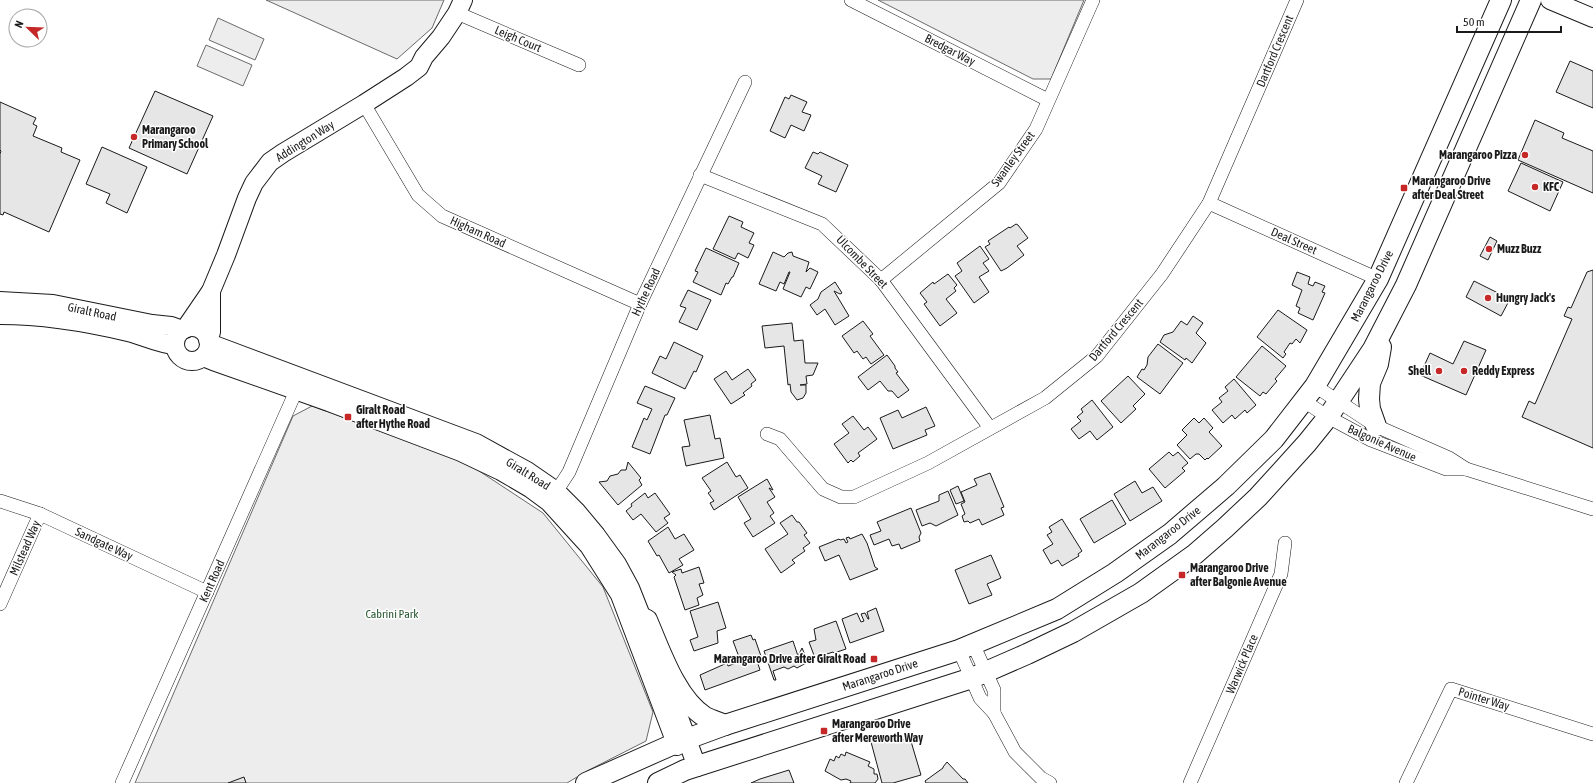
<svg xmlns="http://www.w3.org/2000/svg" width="1593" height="783" font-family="'Asap Condensed',sans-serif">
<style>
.built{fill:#ededed;stroke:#6a6a6a}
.building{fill:#e6e6e6;stroke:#1a1a1a}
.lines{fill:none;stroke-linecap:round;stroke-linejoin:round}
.street-casing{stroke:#1a1a1a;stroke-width:14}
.secondary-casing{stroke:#1a1a1a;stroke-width:20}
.primary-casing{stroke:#1a1a1a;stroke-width:22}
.street{stroke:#fff;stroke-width:13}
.secondary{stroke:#fff;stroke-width:18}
.primary{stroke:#fff;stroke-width:20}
.poi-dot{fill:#c62828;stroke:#fff;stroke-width:1.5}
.labels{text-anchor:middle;stroke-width:3;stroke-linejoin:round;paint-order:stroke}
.street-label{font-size:12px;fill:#1a1a1a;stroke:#fff}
.poi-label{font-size:12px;font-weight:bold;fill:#1a1a1a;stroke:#fff;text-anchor:start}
.park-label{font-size:12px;fill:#2b5a34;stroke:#fff}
</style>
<rect width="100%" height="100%" fill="#fff"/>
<g class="built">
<polygon points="266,0 444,0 432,28 397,59"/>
<polygon points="878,0 1084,0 1051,79 1033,79"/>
<polygon points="218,18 264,39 255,60 209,40"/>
<polygon points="206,45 252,65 243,86 197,66"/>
<polygon points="312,406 467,463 543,513 603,587 653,712 646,741 587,771 567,783 135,783 293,416"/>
</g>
<g class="building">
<polygon points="1570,61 1593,71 1593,108 1556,92"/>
<polygon points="155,91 213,116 187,174 129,148"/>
<polygon points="791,95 807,102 802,112 811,115 804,131 791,125 785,138 770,131 785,97 789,99"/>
<polygon points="0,102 36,118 33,124 37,126 33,136 62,148 61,152 80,160 49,232 4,212 3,215 0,214 0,154 1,151 0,150"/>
<polygon points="1535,120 1564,133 1562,138 1593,151 1593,193 1518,160"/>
<polygon points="102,147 147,167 127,213 106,203 110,194 86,184"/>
<polygon points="813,152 818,154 820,152 848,165 836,192 818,184 822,176 805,168"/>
<polygon points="1521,163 1563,182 1550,211 1508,191"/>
<polygon points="729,216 743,222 741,227 754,233 749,243 754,245 748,258 738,253 735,259 713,249"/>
<polygon points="1016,224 1018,225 1028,238 1017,246 1024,255 1007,268 1001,271 985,247 990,244 988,241 1009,227 1010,228"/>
<polygon points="1490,237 1497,241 1488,260 1480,256"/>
<polygon points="980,246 989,259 983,263 989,271 979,277 989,292 974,303 955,276 962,271 957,263"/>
<polygon points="706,248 739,263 733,277 732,277 728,284 726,283 721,295 693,282 698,272 695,271"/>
<polygon points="773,252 784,257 788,253 792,252 793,256 809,262 806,272 810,268 818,272 810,289 806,287 801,297 783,289 790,272 789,272 784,284 780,282 776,291 759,284"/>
<polygon points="1593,270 1593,448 1522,417 1529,401 1535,404 1572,319 1564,316 1568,307 1571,308 1587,272"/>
<polygon points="1297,272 1310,277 1308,284 1313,286 1315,282 1325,286 1322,292 1325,293 1313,320 1298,313 1300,308 1296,306 1302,290 1292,285"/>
<polygon points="948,274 957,285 954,288 956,291 946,299 957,313 940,326 924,304 927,302 920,293 933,282 934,284"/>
<polygon points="1474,281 1510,299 1501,316 1466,297"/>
<polygon points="835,282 842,293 840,294 834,291 849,316 835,325 825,309 817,315 810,305 818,299 821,292"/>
<polygon points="688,290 711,300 697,330 679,322 686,308 680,306"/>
<polygon points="1278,310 1307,330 1300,343 1296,339 1292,344 1290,343 1284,352 1286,354 1283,358 1257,337"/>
<polygon points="1193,316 1203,323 1196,333 1206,343 1192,363 1186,358 1185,360 1160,342 1164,335 1173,332 1181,321 1187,325"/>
<polygon points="863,321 873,334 870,336 884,355 871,364 866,357 863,359 857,351 854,353 842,336"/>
<polygon points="792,323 794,341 803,340 805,363 818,363 813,375 806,376 807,384 800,385 806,385 806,393 803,398 797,400 791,392 790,384 788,385 784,346 765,348 762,326"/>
<polygon points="1464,341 1486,350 1466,395 1420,375 1430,353 1453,364"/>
<polygon points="674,342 703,356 696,372 694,371 685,389 652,373 660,356 666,359"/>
<polygon points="1158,344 1183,363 1160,394 1137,377 1142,369 1144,370 1147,365 1148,357"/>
<polygon points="1262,346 1286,366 1275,379 1277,381 1266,394 1263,392 1260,396 1236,377"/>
<polygon points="887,355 895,366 895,368 898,372 896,373 909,390 898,398 892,391 888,391 880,381 868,390 858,377"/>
<polygon points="748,369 756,380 751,384 752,386 743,393 745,395 731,404 714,379 726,371 732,380"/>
<polygon points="1128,376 1145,394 1133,406 1136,409 1121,423 1101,401"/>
<polygon points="1234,379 1256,405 1247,413 1245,410 1235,419 1232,415 1223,423 1212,410 1222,402 1219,398 1228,391 1225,387"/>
<polygon points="645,386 675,398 667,415 665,415 650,454 632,447 644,418 647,420 652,409 637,403"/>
<polygon points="1092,400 1113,427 1097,440 1090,431 1079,439 1071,429 1081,421 1077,417 1083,412 1081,409"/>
<polygon points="926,407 935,426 925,430 927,435 893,449 880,418 898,410 902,418"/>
<polygon points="710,415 715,439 720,438 724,458 686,466 682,447 690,446 684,420"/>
<polygon points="853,416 864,430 868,427 877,439 858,453 860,456 853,462 851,460 848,463 834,444 849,433 842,424"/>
<polygon points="1194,418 1199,423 1204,418 1213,428 1209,432 1222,446 1208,459 1207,458 1205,460 1199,454 1196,454 1190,459 1177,445 1187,435 1182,430"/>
<polygon points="1169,452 1173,456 1178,452 1188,463 1182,468 1185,471 1165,488 1149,469"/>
<polygon points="628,462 641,478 639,480 642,485 618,505 599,482 607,481 610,476 618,474 621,470 626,470"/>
<polygon points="727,462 736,477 740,475 748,488 714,510 710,503 714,501 708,493 711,491 702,478"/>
<polygon points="990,473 1004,507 1001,508 1004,515 982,525 979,519 970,523 968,521 964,522 962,516 965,514 961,504 965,502 961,492 977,485 974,479"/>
<polygon points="767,479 773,490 769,488 775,497 767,502 774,513 770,516 775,523 753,537 744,523 751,519 738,497"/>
<polygon points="1135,481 1142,493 1153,487 1162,501 1130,521 1114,494"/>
<polygon points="958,486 964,501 956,504 950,490"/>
<polygon points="948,491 958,515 936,526 930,523 922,526 916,510 939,501 939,495"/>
<polygon points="645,493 648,498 655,493 670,514 664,518 668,523 656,532 641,514 633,520 626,511 632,506 631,504"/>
<polygon points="1112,500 1126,524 1094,543 1080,519"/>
<polygon points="911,508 921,533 919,537 920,541 901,549 899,544 892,546 889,539 874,545 870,535 881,531 877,522"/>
<polygon points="792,515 797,522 799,522 807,533 804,535 810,543 803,548 805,551 792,560 795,563 781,573 765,549 788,534 780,523"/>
<polygon points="1062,519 1082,551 1078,554 1079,556 1062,566 1058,560 1051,564 1043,550 1053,544 1047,535 1052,532 1049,527"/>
<polygon points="668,527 675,539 684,534 694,550 679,559 683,565 669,573 659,555 657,556 648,541"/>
<polygon points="862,534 867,543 875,567 878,569 850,580 839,555 825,561 819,547 839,539 840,540 844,539 846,543 848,542 846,538 849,537 850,539"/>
<polygon points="991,555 1001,578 987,584 992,595 969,604 955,570"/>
<polygon points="699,567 704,583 699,584 703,595 697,598 699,605 685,610 674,577 676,575 672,572 681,569 682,573"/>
<polygon points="718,602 726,628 717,631 718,643 694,651 690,640 698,637 690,611"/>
<polygon points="876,608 884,631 850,643 842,619 857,613 861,622 864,621 861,614 865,613 868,619 869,619 867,612"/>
<polygon points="836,621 846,649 834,653 833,652 815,658 809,642 816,640 814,629"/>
<polygon points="751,635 753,640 755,639 763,662 758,664 760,670 705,690 700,675 727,663 728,666 739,662 737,659 739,657 733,641"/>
<polygon points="793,641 798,656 802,648 808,662 797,668 794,666 788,669 784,667 773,671 776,680 774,680 764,651"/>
<polygon points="901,735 903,740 910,738 921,775 893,783 882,783 871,742 882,739 884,742 886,741 885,739"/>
<polygon points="846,752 870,762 868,766 874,769 874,774 877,774 878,779 875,783 850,783 851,781 846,779 841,780 825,771 830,759 834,761 836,756 839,758 841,754 845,756"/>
<polygon points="947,762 963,779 965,779 968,783 926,783 925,781 943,768 943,767"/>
<polygon points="789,770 794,783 751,783 760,779"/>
<polygon points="244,777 246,783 228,783"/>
</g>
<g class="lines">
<g class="street-casing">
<g id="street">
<polyline points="851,0 1048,100"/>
<polyline points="457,13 579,65"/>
<polyline points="364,104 418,195 442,216 640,304"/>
<polyline points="700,175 822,224 881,280 990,428"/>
<polyline points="1209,203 1378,279"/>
<polyline points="881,280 999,183 1036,129 1093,0"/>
<polyline points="1315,386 1376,426 1449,458 1466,469"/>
<polyline points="1304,401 1328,417 1371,440 1446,469 1466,469 1593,509"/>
<polyline points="767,434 780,439 823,489 841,497 854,497 928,463 1045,398 1097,356 1162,274 1209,203 1297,0"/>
<polyline points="552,498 569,472 640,304 745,82"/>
<polyline points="0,501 40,514 207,592"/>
<polyline points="0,604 40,514"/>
<polyline points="973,644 994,690 994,713"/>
<polyline points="959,650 980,698 994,713 1015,752 1041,778 1050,783"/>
<polyline points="122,783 300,382"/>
<polyline points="1190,783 1281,574 1285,543"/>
<polyline points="1406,783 1451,689 1593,734"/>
</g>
</g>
<g class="secondary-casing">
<g id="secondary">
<polyline points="1550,0 1593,18"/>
<polyline points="0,301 53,304 152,324 171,326 182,330"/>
<path d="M0,315C43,315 86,322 128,332C144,336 159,344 175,345"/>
<circle cx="192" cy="344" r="17"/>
<polyline points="185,329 211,291 226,255 247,198 254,183 270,162 283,153 364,104 406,77 419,67 424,57 441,37 457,13 463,0"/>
<polyline points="208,340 211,332 211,291"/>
<polyline points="209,343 476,443 527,471 556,491 576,511 596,535 617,564 630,588 647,631"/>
<polyline points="203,357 213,361 329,402 461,452 501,471 530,488 549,502 589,546 620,595 677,746"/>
<polyline points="662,671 697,767"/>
</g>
</g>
<g class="primary-casing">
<g id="primary">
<polyline points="1376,426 1370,409 1369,399 1370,383 1378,364 1381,347"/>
<path d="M641,617L647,620C660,650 676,699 705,717C711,720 718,722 725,725"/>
<polyline points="586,783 676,743 725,725 959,650 1057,609 1115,573 1170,534 1226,486 1274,439 1315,386 1378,279 1501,0"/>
<polyline points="658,783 685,770 972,678 1027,654 1073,632 1141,593 1194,555 1225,528 1258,497 1307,443 1328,417 1373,349 1406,285 1531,0"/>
</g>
</g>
<use href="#street" class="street"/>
<use href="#secondary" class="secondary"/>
<use href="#primary" class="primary"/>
</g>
<g class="poi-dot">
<circle cx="134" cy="137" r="4"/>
<circle cx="1525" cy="155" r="4"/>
<circle cx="1535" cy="187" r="4"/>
<rect x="1400" y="184" width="8" height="8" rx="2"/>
<circle cx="1489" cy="249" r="4"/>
<circle cx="1488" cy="298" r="4"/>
<circle cx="1439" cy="371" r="4"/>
<circle cx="1464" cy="371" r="4"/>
<rect x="344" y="413" width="8" height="8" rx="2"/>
<rect x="1178" y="571" width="8" height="8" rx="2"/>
<rect x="870" y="655" width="8" height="8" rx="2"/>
<rect x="820" y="727" width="8" height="8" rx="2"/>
</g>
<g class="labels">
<g class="street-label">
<text transform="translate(518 39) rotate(23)" y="4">Leigh Court</text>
<text transform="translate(950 50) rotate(27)" y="4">Bredgar Way</text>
<text transform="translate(1275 51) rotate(-67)" y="4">Dartford Crescent</text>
<text transform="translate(305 141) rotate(-32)" y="4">Addington Way</text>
<text transform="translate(1013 159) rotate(-54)" y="4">Swanley Street</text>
<text transform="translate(478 232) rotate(24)" y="4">Higham Road</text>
<text transform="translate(1294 241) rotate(24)" y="4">Deal Street</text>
<text transform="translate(862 262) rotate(46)" y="4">Ulcombe Street</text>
<text transform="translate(1372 286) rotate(-63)" y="4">Marangaroo Drive</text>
<text transform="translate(646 292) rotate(-65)" y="4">Hythe Road</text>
<text transform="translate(92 312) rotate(12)" y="4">Giralt Road</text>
<text transform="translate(1116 330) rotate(-50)" y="4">Dartford Crescent</text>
<text transform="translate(1382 443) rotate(24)" y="4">Balgonie Avenue</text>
<text transform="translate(528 474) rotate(32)" y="4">Giralt Road</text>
<text transform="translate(1168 533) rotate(-38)" y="4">Marangaroo Drive</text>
<text transform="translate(104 544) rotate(25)" y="4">Sandgate Way</text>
<text transform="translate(25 548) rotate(-66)" y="4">Milstead Way</text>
<text transform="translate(212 581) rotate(-66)" y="4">Kent Road</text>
<text transform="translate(1242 664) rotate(-67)" y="4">Warwick Place</text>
<text transform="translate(880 675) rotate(-18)" y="4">Marangaroo Drive</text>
<text transform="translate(1484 699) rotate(17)" y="4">Pointer Way</text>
</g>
<g class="poi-label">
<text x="142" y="134">Marangaroo<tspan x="142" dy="14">Primary School</tspan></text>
<text x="1517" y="159" text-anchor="end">Marangaroo Pizza</text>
<text x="1412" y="185">Marangaroo Drive<tspan x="1412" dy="14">after Deal Street</tspan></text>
<text x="1543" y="191">KFC</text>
<text x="1497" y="253">Muzz Buzz</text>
<text x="1496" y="302">Hungry Jack's</text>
<text x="1431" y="375" text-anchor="end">Shell</text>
<text x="1472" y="375">Reddy Express</text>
<text x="356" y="414">Giralt Road<tspan x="356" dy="14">after Hythe Road</tspan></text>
<text x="1190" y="572">Marangaroo Drive<tspan x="1190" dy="14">after Balgonie Avenue</tspan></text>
<text x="866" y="663" text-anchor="end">Marangaroo Drive after Giralt Road</text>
<text x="832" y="728">Marangaroo Drive<tspan x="832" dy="14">after Mereworth Way</tspan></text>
</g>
<g class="park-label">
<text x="392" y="618">Cabrini Park</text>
</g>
</g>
<g transform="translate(28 28) rotate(293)"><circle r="19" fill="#ffffff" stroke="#a3a3a3"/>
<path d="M0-3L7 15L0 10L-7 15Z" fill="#c62828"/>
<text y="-6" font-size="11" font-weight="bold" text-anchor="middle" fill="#1a1a1a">N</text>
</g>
<path d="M1457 26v6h104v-6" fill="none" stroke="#1a1a1a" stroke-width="2"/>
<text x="1463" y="26" font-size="12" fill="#1a1a1a" stroke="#ffffff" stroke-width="3" paint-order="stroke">50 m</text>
</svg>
